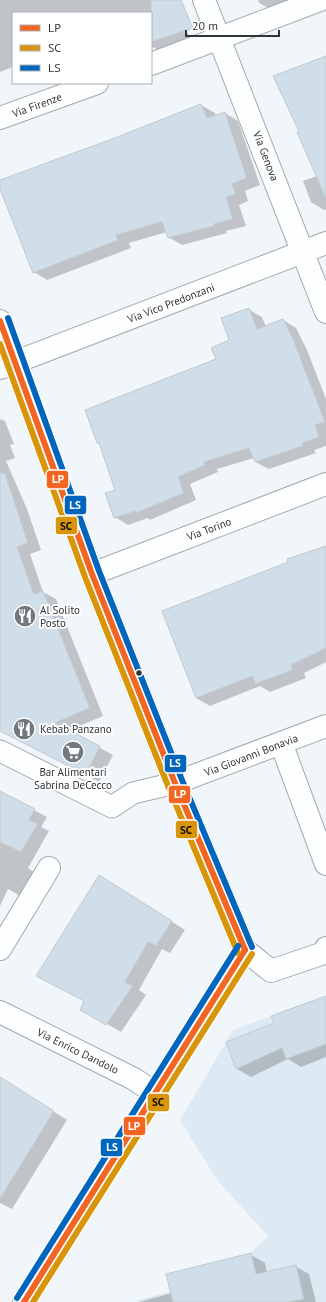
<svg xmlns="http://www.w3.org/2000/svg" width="326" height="1302" font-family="'PT Sans',sans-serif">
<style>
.built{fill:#deeaf3}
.shadow{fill:#0003}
.building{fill:#cfdee8;stroke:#c3c9cd}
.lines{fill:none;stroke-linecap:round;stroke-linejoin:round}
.pedestrian-casing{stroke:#a4a9ad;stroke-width:23}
.minor-casing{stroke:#a4a9ad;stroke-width:24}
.tertiary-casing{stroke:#a4a9ad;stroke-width:24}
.pedestrian{stroke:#fdfefe;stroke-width:21}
.minor{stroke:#fdfefe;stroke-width:22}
.tertiary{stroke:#fdfefe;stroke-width:22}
.bus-1-casing{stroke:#fff;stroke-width:9}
.bus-2-casing{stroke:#fff;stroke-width:9}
.bus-3-casing{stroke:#fff;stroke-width:9}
.bus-1{stroke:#f26522;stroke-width:6}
.bus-2{stroke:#d99509;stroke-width:6}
.bus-3{stroke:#0065bd;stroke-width:6}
.bus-dot{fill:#2e3539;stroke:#fff;stroke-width:1.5}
.labels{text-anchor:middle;stroke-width:4;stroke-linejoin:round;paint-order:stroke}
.street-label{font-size:11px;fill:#2e3539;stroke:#fff}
.poi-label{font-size:11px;fill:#2e3539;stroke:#fff;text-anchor:start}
.line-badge{stroke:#fff;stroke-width:1.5}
.badge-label{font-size:11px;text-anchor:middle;font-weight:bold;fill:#fff}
.pale-badge-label{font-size:11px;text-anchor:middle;font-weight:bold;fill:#111}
</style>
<rect width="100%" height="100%" fill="#f0f6fa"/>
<polygon class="built" points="326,996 326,1302 138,1302 137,1300 170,1292 166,1274 251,1253 268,1236 217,1180 180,1120 233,1030"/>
<g class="shadow">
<polygon points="0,0 178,0 189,38 160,51 151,46 151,13 13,13 13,67 0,72"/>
<polygon points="258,0 299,0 272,10 259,3"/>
<polygon points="326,57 326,209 324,210 311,202 303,181 317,176 301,131"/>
<polygon points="201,105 215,113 216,116 225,113 238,121 260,185 245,191 248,201 239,205 246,226 226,231 227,233 182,245 168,237 167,232 129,243 131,248 47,280 34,272 0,186 0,181 113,140"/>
<polygon points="248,309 262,317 266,327 283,320 296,328 307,350 326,399 326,446 314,450 316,453 269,469 255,462 254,458 217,469 218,472 190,484 196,500 150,520 148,518 128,525 115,517 116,490 101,445 98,443 218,359"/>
<polygon points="0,419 5,421 14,444 10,445 15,458 6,461 27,509 41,550 30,554 43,592 56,599 103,716 68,731 113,755 99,782 0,730"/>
<polygon points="326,547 326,662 304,673 306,678 270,692 260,686 210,706 196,698"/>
<polygon points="0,792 47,817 41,827 49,831 28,868 37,874 22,897 8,889 0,906"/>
<polygon points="113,884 185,930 170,953 162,949 139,990 146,995 121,1032 81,1009"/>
<polygon points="326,997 326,1057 301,1067 288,1059 251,1077 237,1069 227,1043 275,1024"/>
<polygon points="0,1078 67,1120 12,1209 0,1203"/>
<polygon points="251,1255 265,1263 267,1273 295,1266 309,1274 316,1302 139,1302 172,1293"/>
</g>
<g class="building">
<polygon points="151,0 181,0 193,28 151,42"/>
<polygon points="326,56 326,199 297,132 299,131 273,76"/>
<polygon points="201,104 207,118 225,112 247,178 232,184 236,194 226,197 233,219 214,224 214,226 168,238 162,222 116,235 118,240 33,273 0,189 0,180 112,139"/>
<polygon points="249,308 257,329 283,319 294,341 325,422 315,425 319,437 302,443 303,446 255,462 249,448 204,462 205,465 178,477 184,493 136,513 136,511 114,518 105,493 115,490 99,443 97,443 85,410 216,359 211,348 229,340 221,318"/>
<polygon points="0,473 5,473 28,543 17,547 34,594 43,591 90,708 55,723 100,746 86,775 0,731"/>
<polygon points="326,546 326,648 291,665 293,670 255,684 253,676 196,698 162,611 288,562 287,559"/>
<polygon points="0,791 35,809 29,820 38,824 21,852 0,842"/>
<polygon points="99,875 172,921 156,946 148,942 125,982 133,986 106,1025 80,1010 84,1001 36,976"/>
<polygon points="326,996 326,1044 286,1059 282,1048 236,1069 226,1042 274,1023 271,1016"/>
<polygon points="0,1077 54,1111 0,1199"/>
<polygon points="251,1253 256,1274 296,1265 304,1299 290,1302 173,1302 166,1274"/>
</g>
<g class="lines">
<g class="pedestrian-casing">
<polyline id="pedestrian" points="0,751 112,807 133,793 175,783"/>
</g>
<g class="minor-casing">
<g id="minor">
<polyline points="204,0 326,312"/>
<polyline points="151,64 320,0"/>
<polyline points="0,118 97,83"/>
<polyline points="0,368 326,243"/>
<polyline points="92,574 326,484"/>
<polyline points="281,743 326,864"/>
<polyline points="175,783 326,726"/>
<polyline points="0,949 49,868"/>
<polyline points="245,950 271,971 324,953 326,948"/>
<polyline points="0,1012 134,1079 155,1093"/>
</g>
</g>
<g class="tertiary-casing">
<polyline id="tertiary" points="0,321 92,574 175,783 245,950 24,1302"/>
</g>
<use href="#pedestrian" class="pedestrian"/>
<use href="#minor" class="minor"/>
<use href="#tertiary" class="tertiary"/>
<g class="bus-1-casing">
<g id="bus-1">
<polyline points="0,321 92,574 175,783 245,950"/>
<polyline points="24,1302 245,950"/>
</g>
</g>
<g class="bus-2-casing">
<g id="bus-2">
<polyline points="0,344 85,577 168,786 238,953"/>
<polyline points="33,1302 252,954"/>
</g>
</g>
<g class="bus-3-casing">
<g id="bus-3">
<polyline points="8,318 99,571 182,780 252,947"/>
<polyline points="17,1298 238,946"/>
</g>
</g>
<use href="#bus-1" class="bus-1"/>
<use href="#bus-2" class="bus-2"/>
<use href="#bus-3" class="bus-3"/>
</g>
<defs>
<g id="restaurant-disc" transform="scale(1.15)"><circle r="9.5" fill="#72797d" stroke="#fff"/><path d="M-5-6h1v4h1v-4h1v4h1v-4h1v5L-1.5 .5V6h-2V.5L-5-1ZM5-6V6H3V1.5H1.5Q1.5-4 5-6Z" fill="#fff"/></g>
<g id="supermarket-disc" transform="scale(1.15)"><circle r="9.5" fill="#72797d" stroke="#fff"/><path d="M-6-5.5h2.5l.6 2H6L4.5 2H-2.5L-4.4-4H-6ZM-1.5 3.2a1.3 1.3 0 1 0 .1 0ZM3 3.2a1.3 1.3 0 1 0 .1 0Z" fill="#fff"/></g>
</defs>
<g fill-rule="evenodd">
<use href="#restaurant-disc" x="25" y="616"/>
<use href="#restaurant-disc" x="24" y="729"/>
<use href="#supermarket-disc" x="73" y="752"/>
</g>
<circle class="bus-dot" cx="139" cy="673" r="3.5"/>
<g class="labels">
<g class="street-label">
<text transform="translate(37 105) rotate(-20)" y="4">Via Firenze</text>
<text transform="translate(266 156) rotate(69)" y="4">Via Genova</text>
<text transform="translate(171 303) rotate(-21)" y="4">Via Vico Predonzani</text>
<text transform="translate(209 529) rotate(-21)" y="4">Via Torino</text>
<text transform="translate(251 755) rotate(-21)" y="4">Via Giovanni Bonavia</text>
<text transform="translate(78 1051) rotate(26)" y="4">Via Enrico Dandolo</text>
</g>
<g class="poi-label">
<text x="40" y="614">Al Solito<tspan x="40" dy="13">Posto</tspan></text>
<text x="40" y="733">Kebab Panzano</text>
<text x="73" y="776" text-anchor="middle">Bar Alimentari<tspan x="73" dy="13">Sabrina DeCecco</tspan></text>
</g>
</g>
<g class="line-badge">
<rect x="46" y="470" width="23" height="19" rx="4" fill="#f26522"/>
<rect x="64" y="495" width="23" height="20" rx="4" fill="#0065bd"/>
<rect x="55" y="516" width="23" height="19" rx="4" fill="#d99509"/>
<rect x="164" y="754" width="23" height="19" rx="4" fill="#0065bd"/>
<rect x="168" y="785" width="23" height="19" rx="4" fill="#f26522"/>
<rect x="175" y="820" width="23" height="19" rx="4" fill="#d99509"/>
<rect x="147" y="1093" width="23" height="19" rx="4" fill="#d99509"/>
<rect x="123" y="1116" width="23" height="20" rx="4" fill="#f26522"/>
<rect x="100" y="1138" width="23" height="19" rx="4" fill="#0065bd"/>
</g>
<g class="badge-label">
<text x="58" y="483">LP</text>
<text x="75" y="509">LS</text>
<text x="175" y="767">LS</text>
<text x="180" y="798">LP</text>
<text x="134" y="1130">LP</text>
<text x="112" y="1151">LS</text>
</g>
<g class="pale-badge-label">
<text x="66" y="530">SC</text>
<text x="186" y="834">SC</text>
<text x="158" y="1106">SC</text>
</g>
<rect x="12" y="12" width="140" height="72" fill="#ffffff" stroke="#abaeb0"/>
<rect x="20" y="25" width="20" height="6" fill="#f26522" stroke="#abaeb0"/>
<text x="48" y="32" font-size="12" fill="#2e3539">LP</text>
<rect x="20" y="45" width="20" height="6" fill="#d99509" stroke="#abaeb0"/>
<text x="48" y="52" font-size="12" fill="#2e3539">SC</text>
<rect x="20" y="65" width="20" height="6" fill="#0065bd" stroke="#abaeb0"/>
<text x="48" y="72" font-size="12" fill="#2e3539">LS</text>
<path d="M186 30v6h93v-6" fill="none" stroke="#2e3539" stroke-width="2"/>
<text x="192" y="30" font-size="12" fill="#2e3539" stroke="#ffffff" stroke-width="3" paint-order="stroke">20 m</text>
</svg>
